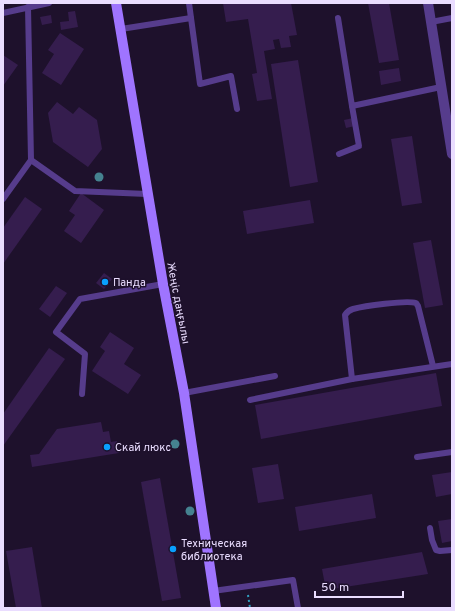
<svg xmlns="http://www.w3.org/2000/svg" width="455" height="611" font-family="Overpass,sans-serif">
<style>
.building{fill:#351d4e}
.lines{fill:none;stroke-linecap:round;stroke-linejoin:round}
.path{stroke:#30a0c0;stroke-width:2;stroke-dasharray:2 3;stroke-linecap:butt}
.lane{stroke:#563c8c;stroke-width:6}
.street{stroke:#563c8c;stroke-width:10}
.secondary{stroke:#9f74ff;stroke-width:10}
.tree{fill:#458290}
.poi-dot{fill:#09a0ff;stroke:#1e112c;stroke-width:1.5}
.labels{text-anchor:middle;stroke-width:3;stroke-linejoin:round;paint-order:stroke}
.poi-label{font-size:11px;fill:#eaddff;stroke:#1e112c;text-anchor:start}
.street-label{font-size:11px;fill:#eaddff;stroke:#1e112c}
</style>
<rect width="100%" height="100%" fill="#1e112c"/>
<g class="building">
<polygon points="223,3 291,3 297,35 289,36 291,47 281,48 279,39 273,40 275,49 264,51 272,99 257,101 252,74 257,73 248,19 226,22"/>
<polygon points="368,3 389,3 399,60 379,63"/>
<polygon points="75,11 78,27 61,30 60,22 69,21 68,12"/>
<polygon points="51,15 52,23 42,25 40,17"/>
<polygon points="60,33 84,49 61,85 42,73 54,54 48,50"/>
<polygon points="3,55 18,65 3,86"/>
<polygon points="298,60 318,182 290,187 271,64"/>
<polygon points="399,68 401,81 381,85 379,71"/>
<polygon points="57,102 73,114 79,107 97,120 102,149 88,167 53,142 48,113"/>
<polygon points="353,118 355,126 346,128 344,120"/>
<polygon points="412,136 422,203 402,206 391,139"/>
<polygon points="81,193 104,210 81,243 64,231 75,215 69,211"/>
<polygon points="25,197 42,209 3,264 3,228"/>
<polygon points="310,200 314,223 247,234 243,211"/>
<polygon points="431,240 443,305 425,308 413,243"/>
<polygon points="104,273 112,279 104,289 96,283"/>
<polygon points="56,286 67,293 50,317 39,309"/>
<polygon points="110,332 134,348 124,364 141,375 128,394 92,371 105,351 100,347"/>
<polygon points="49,348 65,359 3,446 3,414"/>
<polygon points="436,373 442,406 261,439 255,405"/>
<polygon points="101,422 103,432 109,431 111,442 117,441 119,453 32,467 30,455 39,454 57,429"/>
<polygon points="278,464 284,499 258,503 252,468"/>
<polygon points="452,472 452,494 436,497 432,475"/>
<polygon points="160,478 181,598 162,601 141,482"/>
<polygon points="372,494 376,518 299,531 295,507"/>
<polygon points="452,519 452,541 442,543 438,521"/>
<polygon points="32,547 42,608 16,608 6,551"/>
<polygon points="422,552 428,574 326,590 322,569"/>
</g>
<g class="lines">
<polyline class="path" points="248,595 250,608"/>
<g class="lane">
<polyline points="189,3 191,18"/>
<polyline points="28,7 31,160 75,191 147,194"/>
<polyline points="3,13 49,3"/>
<polyline points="338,18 352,106 441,87"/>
<polyline points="431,22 452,18"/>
<polyline points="121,29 191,18 200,84 231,76 237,109"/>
<polyline points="339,154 359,146 352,106"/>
<polyline points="3,199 31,160"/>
<path d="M352,379L345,315C347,312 349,310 353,309C364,306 406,300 416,303L418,306L433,366"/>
<polyline points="184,393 275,376"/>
<polyline points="82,394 85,354 56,332 80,299 163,284"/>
<polyline points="250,400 352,379 452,364"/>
<polyline points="417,457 452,452"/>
<polyline points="430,528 432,540 436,550 440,551 452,550"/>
<polyline points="213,591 293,580 298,608"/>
</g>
<polyline class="street" points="428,3 452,154"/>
<polyline class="secondary" points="116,3 163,284 184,393 216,608"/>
</g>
<g class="tree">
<circle cx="99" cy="177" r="4.5"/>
<circle cx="175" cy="444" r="4.5"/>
<circle cx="190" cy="511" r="4.5"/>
</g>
<g class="poi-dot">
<circle cx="105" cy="282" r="4"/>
<circle cx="107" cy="447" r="4"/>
<circle cx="173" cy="549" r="4"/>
</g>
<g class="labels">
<g class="poi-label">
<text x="113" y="286">Панда</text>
<text x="115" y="451">Скай люкс</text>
<text x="181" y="547">Техническая<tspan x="181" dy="13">библиотека</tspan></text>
</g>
<g class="street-label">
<text transform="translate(179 303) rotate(79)" y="4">Жеңіс даңғылы</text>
</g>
</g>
<rect width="455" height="611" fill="none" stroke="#eaddff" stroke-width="8"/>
<path d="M315 591v6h88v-6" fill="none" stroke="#eaddff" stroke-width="2"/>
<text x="321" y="591" font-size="12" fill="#eaddff" stroke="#1e112c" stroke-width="3" paint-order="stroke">50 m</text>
</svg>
